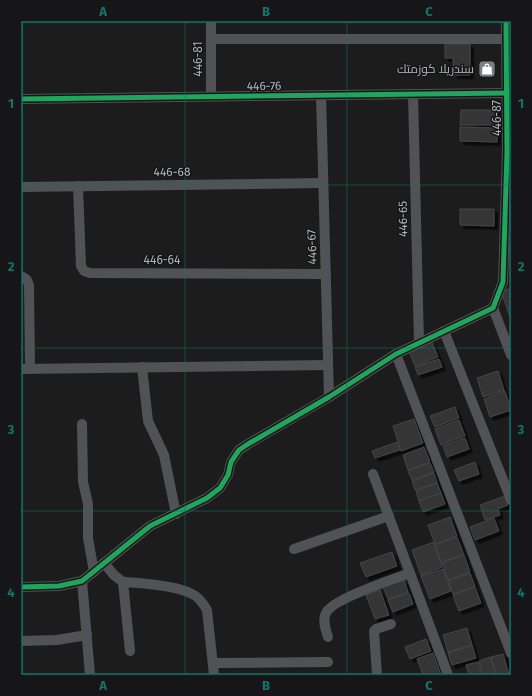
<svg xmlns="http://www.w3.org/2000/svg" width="532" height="696" font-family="'Fira Sans',Cairo,sans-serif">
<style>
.building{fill:#353536;stroke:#444648;filter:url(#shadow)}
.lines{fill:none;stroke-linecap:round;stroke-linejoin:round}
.minor{stroke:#505255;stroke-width:10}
.cycleway-casing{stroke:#161618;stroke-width:8}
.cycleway{stroke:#20a55d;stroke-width:5}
.grid{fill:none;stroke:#0f766e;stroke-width:1;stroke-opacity:0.55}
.labels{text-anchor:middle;stroke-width:3;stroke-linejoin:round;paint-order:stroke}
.street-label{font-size:12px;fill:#aeb4bc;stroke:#161618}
.poi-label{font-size:12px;fill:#aeb4bc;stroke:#161618;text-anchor:end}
.neatline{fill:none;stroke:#0f766e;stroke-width:1.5}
.grid-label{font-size:13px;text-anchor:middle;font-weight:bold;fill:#0f766e}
</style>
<defs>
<filter id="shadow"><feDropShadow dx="3.5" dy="3.5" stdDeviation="0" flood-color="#0009"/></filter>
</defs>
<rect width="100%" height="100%" fill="#1c1c1c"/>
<g class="building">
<polygon points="445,44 470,44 470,75 454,75 453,58 445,58"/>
<polygon points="461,110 498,110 497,125 460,125"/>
<polygon points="460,127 497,128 497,142 460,141"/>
<polygon points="460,209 494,209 494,226 460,225"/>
<polygon points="511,288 511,307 507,308 501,292"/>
<polygon points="511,308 511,319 507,309"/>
<polygon points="432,342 438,357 415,366 409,351"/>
<polygon points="439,359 442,367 418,375 415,367"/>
<polygon points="498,371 504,390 483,397 477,378"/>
<polygon points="505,391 511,410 490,417 484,399"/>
<polygon points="455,407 459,418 435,427 430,416"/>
<polygon points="414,419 423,443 401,451 393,426"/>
<polygon points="459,420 465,436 441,445 435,429"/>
<polygon points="465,438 469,449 447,457 443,446"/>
<polygon points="397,442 400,450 375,458 372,451"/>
<polygon points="424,447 430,462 408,470 403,455"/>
<polygon points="475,462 479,474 459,481 454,470"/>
<polygon points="430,463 434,472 412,480 408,471"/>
<polygon points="434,473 437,483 415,490 412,481"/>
<polygon points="437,483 441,493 419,501 416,491"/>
<polygon points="441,493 445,504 423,512 419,501"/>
<polygon points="505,496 508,505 498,509 500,515 485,520 480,505"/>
<polygon points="450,517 457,536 435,544 428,525"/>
<polygon points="494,518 499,531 475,540 470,527"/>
<polygon points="457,537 464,555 441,562 435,545"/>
<polygon points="434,542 442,567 421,575 412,550"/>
<polygon points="392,552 397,566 366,577 360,563"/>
<polygon points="464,555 470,572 448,580 442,563"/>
<polygon points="443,569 451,591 430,599 421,576"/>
<polygon points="470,573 475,586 453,594 448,581"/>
<polygon points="404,580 408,592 388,599 383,587"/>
<polygon points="475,587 481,603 459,611 453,595"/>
<polygon points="380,590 389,615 375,619 366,595"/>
<polygon points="409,593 413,604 393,612 388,600"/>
<polygon points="467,628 472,645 448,652 443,635"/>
<polygon points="426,639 431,651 410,659 405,647"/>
<polygon points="472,645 476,658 452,665 448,653"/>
<polygon points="433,653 441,675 423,675 417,659"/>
<polygon points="503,654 509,675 496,675 491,657"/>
<polygon points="490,657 496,675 483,675 479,661"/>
<polygon points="478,662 482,675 469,675 466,665"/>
</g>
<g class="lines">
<g class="minor">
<polyline points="211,39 506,39"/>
<polyline points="413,94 419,343"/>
<polyline points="321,95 329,397"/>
<polyline points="211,96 211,21"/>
<polyline points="21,99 507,93"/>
<polyline points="78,186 81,266 84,271 90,273 326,274"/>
<polyline points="21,187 323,183"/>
<polyline points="21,276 27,280 29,285 30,368"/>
<polyline points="493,308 511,355"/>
<polyline points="444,331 511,500"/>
<polyline points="396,354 511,653"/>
<polyline points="142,367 148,421 164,455 176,514"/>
<polyline points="21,369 328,365"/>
<polyline points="82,424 83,482 88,504 88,538 94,572"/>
<polyline points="373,474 448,675"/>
<polyline points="294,549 389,516"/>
<polyline points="104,563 114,575 123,582"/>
<polyline points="82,581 90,675"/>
<polyline points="21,587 59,586 82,581 150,526 207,498 220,488 228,475 231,462 239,450 248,444 329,397 396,354 493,308 503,282 507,152 506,21"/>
<path d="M328,637C326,630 322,621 326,613C332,599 394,579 410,573"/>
<polyline points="21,641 57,640 87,635"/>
<path d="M130,651L123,582C141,583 176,585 192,594C199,597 203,603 207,610L214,675"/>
<polyline points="214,663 328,662"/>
<polyline points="377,675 374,631 376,629 391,624"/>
</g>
<g class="cycleway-casing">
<g id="cycleway">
<polyline points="21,99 507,93"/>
<polyline points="21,587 59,586 82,581 150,526 207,498 220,488 228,475 231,462 239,450 248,444 329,397 396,354 493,308 503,282 507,152 506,21"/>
</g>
</g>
<use href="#cycleway" class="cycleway"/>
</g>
<path class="grid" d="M185,21V675M347,21V675M21,185H511M21,348H511M21,511H511"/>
<defs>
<g id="shop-square" transform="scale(0.9)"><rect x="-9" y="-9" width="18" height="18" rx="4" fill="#7b7f84" stroke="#161618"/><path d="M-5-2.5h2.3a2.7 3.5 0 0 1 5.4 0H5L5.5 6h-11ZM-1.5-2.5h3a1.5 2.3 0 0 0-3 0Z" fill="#fff"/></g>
</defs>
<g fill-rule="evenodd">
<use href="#shop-square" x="487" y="69"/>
</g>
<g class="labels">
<g class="street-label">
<text transform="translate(198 59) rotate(-90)" y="4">446-81</text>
<text transform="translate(264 86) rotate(-1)" y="4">446-76</text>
<text transform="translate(497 118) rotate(-90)" y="4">446-87</text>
<text transform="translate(172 172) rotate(-1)" y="4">446-68</text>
<text transform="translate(403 219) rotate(-91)" y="4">446-65</text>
<text transform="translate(312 247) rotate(-92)" y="4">446-67</text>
<text x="162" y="264">446-64</text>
</g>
<g class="poi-label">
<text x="474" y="73">سندريلا كوزمتك</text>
</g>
</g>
<rect width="532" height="696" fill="none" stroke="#161618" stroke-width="44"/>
<rect x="22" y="22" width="488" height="652" class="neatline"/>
<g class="grid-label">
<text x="103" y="16">A</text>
<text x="266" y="16">B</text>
<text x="429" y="16">C</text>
<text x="11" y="108">1</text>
<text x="521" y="108">1</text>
<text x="11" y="271">2</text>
<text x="521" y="271">2</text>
<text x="11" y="434">3</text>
<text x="521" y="434">3</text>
<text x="11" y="597">4</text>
<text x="521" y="597">4</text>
<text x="103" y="690">A</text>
<text x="266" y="690">B</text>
<text x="429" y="690">C</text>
</g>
</svg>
